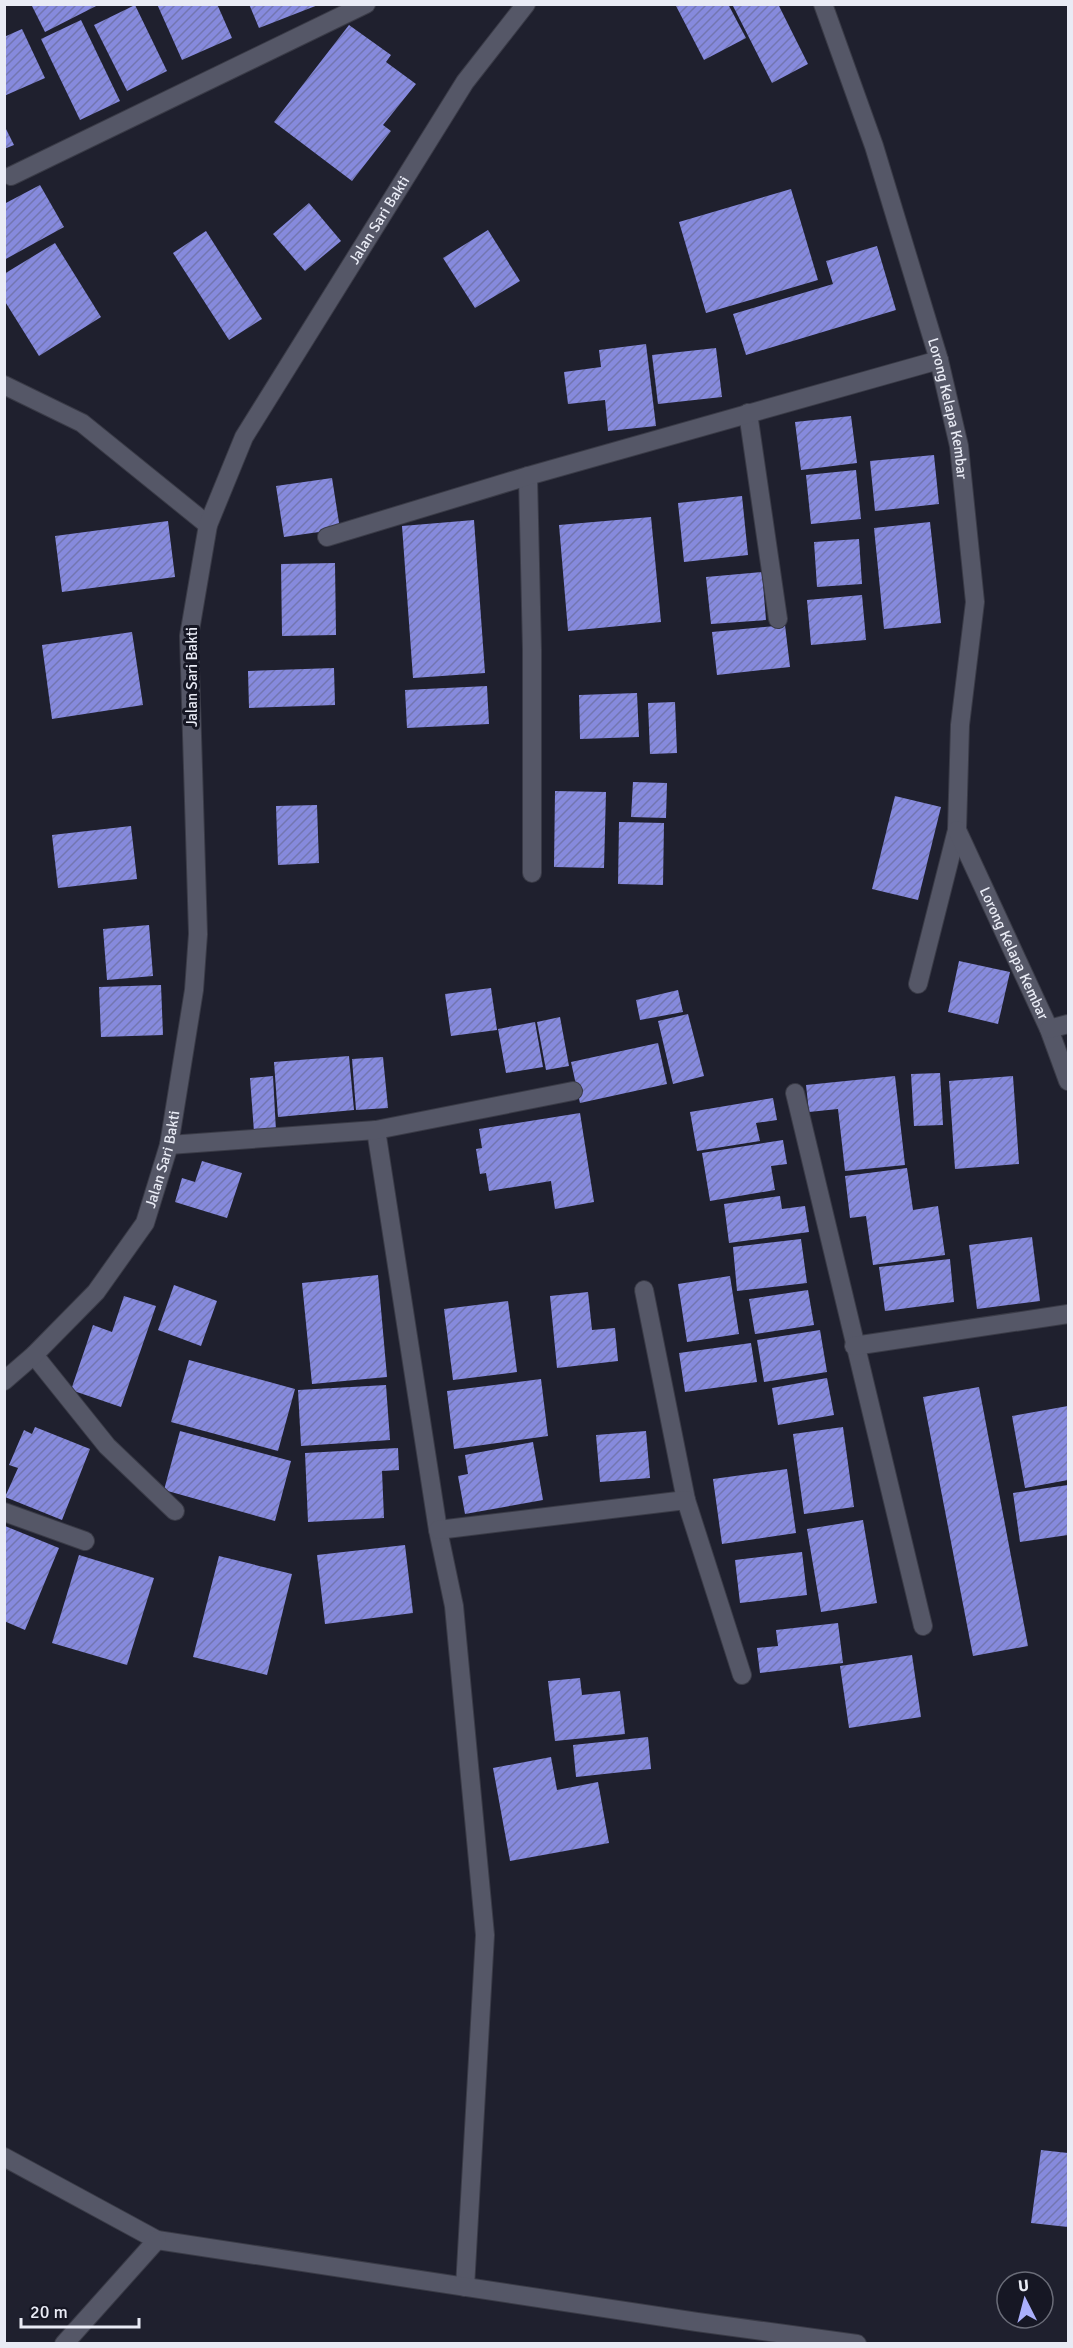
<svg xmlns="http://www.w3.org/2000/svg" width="1073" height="2348" font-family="Signika,sans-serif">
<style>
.building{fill:url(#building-hatch)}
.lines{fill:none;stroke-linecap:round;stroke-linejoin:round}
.minor-casing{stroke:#3a3b47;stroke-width:20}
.secondary-casing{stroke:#3a3b47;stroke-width:20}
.minor{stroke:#555767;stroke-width:18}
.secondary{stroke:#555767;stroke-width:18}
.labels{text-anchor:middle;stroke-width:6;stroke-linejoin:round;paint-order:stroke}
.street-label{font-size:15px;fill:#e9ebf5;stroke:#161724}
</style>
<defs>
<pattern id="building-hatch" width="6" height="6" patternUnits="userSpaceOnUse" patternTransform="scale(1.5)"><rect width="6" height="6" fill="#868add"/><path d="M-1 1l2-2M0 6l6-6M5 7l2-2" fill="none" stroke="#7376b1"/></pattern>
</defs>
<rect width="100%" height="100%" fill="#1f202e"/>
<g class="building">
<polygon points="31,4 100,4 45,32"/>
<polygon points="157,4 217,4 232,38 182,60"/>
<polygon points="249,4 318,4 318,5 259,28"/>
<polygon points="675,4 728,4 746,38 704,60"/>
<polygon points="732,4 778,4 808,64 772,83"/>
<polygon points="135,5 167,71 127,91 94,25"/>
<polygon points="81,20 120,101 80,120 41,39"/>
<polygon points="349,25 391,55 386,62 416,84 383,125 391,131 352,181 274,122"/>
<polygon points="22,29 45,78 4,96 4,37"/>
<polygon points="4,125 14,145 4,149"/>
<polygon points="40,185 64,227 4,260 4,204"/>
<polygon points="791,189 818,280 706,313 679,222"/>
<polygon points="309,203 341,241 305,271 273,234"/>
<polygon points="488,230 520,281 475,308 443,258"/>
<polygon points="206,231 262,319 229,340 173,253"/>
<polygon points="55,243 101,317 39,356 4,300 4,274"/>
<polygon points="877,246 896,310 746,355 733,314 833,284 826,261"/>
<polygon points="646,344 656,426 608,431 605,400 568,404 564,372 601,367 599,350"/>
<polygon points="716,348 722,397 658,404 652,355"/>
<polygon points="851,416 857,463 801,470 795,422"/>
<polygon points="934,455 939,504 875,511 870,461"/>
<polygon points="856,470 861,519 811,524 806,475"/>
<polygon points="332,478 340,529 284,537 276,486"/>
<polygon points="742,496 748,555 684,562 678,503"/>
<polygon points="651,517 661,622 568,631 559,525"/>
<polygon points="474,520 485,673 413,678 402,526"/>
<polygon points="168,521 175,577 62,592 55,536"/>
<polygon points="930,522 941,623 884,629 874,528"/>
<polygon points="859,539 862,584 817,587 814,542"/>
<polygon points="335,563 336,635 282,636 281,564"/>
<polygon points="762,572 766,620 711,624 706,577"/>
<polygon points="862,595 866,640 811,645 807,600"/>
<polygon points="785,625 790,667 717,675 712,632"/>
<polygon points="132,632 143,705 52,719 42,645"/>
<polygon points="334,668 335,705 249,708 248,671"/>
<polygon points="487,686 489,724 407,728 405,690"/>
<polygon points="637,693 639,737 580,739 579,695"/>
<polygon points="675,702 677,753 650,754 648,703"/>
<polygon points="633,782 667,783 666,818 631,817"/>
<polygon points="555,791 606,792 604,868 554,867"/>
<polygon points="895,796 941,807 918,900 872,889"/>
<polygon points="317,805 319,863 278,865 276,806"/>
<polygon points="619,822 664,823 663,885 618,884"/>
<polygon points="131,826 137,879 58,888 52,835"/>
<polygon points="149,925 153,976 107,980 103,929"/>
<polygon points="959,961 1010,972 998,1024 948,1012"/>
<polygon points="161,985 163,1035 101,1037 99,987"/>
<polygon points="491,988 497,1030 451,1036 445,994"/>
<polygon points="678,990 683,1012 640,1020 636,1000"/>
<polygon points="688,1014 704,1076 673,1084 658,1021"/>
<polygon points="560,1017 569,1066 546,1070 537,1022"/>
<polygon points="535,1022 543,1067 506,1073 498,1029"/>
<polygon points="658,1043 667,1084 580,1103 571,1062"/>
<polygon points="349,1056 354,1110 278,1117 274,1062"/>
<polygon points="383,1057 388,1108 356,1110 352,1059"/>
<polygon points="940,1073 943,1125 914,1126 911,1074"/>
<polygon points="273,1076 276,1131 254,1132 250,1078"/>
<polygon points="895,1076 905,1165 845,1171 838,1109 809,1112 806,1085"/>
<polygon points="1013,1076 1019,1164 955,1169 949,1081"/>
<polygon points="773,1098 777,1120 756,1123 760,1141 697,1151 690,1112"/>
<polygon points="580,1113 594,1202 555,1209 551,1181 489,1191 486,1173 480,1174 476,1149 482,1148 479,1129"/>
<polygon points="783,1140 787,1164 771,1166 775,1190 710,1201 702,1153"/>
<polygon points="202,1161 242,1173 227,1218 175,1202 182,1178 195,1182"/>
<polygon points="907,1168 913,1210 938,1206 945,1255 873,1265 866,1216 850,1218 845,1176"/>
<polygon points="780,1196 782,1209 805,1206 809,1232 729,1243 724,1204"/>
<polygon points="1032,1237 1040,1301 977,1309 969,1245"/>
<polygon points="801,1239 807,1283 737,1291 733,1247"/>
<polygon points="950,1259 954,1302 885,1311 879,1267"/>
<polygon points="378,1275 387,1377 312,1384 302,1283"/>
<polygon points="730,1276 739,1334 687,1342 678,1284"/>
<polygon points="174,1285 217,1301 201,1346 158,1330"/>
<polygon points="808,1290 814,1325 755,1334 749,1299"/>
<polygon points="588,1292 592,1330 615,1328 618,1361 557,1368 550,1296"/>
<polygon points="124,1296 156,1306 121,1407 71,1390 93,1325 112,1332"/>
<polygon points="508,1301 517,1372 453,1380 444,1309"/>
<polygon points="820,1330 827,1372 764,1382 757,1340"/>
<polygon points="751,1343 757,1382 685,1392 679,1353"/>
<polygon points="189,1360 295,1389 278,1451 171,1422"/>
<polygon points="827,1378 834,1415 778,1425 772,1388"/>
<polygon points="541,1379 548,1436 454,1449 447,1391"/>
<polygon points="386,1385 390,1440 301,1446 298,1390"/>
<polygon points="979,1387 1028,1646 973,1656 923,1397"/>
<polygon points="1068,1406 1068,1480 1025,1488 1012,1416"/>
<polygon points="35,1427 90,1449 62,1520 5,1497 18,1468 9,1465 24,1430 32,1434"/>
<polygon points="843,1427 854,1507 804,1514 793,1434"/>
<polygon points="180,1431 291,1461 275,1521 164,1490"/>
<polygon points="646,1431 650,1478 600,1482 596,1435"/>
<polygon points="533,1442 543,1500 465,1514 458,1476 468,1474 465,1455"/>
<polygon points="398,1448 399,1470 382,1471 384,1518 308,1522 305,1453"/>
<polygon points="787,1469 796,1533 722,1544 713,1479"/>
<polygon points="1068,1485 1068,1535 1020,1542 1013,1493"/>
<polygon points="863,1520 877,1603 821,1612 807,1529"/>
<polygon points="5,1526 59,1548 25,1630 4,1621"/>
<polygon points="405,1545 413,1613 325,1624 317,1555"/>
<polygon points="802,1552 807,1595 740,1603 735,1560"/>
<polygon points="79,1555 154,1578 127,1665 52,1643"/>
<polygon points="219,1556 292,1574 267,1675 193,1657"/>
<polygon points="838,1623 843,1663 760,1673 757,1648 778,1646 776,1630"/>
<polygon points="912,1655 921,1717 849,1728 840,1666"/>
<polygon points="580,1678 582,1695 620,1691 625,1734 555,1741 548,1681"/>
<polygon points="648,1737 651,1769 576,1777 573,1745"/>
<polygon points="551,1757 557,1790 598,1782 609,1843 510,1861 493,1768"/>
<polygon points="1041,2150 1068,2153 1068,2227 1031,2223"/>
</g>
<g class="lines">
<g class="minor-casing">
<g id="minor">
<path id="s1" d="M823,4L874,146L939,360L959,446L975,602L960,725L957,830L918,984"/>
<polyline points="11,176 366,4"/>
<polyline points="4,385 82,423 208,525"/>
<polyline points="748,413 778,619"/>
<polyline points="528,476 532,650 532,873"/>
<polyline points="327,537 528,476 939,360"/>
<path id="s2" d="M957,830L1049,1029L1068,1081"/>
<polyline points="1049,1029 1068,1024"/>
<polyline points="795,1093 923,1626"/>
<polyline points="376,1130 438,1530 454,1606 485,1935 465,2287"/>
<polyline points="169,1145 376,1130 573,1091"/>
<polyline points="644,1290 686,1500"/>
<polyline points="854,1346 1068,1314"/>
<polyline points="34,1355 107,1446 175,1511"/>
<polyline points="4,1512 85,1541"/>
<polyline points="438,1530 686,1500 742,1675"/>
<polyline points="4,2157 157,2240 697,2322 857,2344"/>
<polyline points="64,2344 157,2240"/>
</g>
</g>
<g class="secondary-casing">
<g id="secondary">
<path id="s3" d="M4,1381L34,1355L96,1292L145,1223L169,1145L194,990L198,934L189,636L208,525L244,437L465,82L526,4"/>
</g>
</g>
<use href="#minor" class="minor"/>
<use href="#secondary" class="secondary"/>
</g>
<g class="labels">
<g class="street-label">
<text dy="5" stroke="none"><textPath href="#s3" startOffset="1269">Jalan Sari Bakti</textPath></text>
<text dy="5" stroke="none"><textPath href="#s1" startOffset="424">Lorong Kelapa Kembar</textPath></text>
<text transform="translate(192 677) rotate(-90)" y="5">Jalan Sari Bakti</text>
<text dy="5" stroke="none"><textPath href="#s2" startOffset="136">Lorong Kelapa Kembar</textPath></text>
<text dy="5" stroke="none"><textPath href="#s3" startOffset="279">Jalan Sari Bakti</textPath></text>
</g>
</g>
<rect width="1073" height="2348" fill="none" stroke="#e9ebf5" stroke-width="12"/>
<g transform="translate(1025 2300) rotate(354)"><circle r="28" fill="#161724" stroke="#6a6c78" stroke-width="1.5"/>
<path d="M0-4.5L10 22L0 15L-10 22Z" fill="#aaaffb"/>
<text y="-9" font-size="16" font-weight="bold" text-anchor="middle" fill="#e9ebf5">U</text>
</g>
<path d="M21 2318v9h118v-9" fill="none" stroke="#e9ebf5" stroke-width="3"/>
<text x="30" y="2318" font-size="18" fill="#e9ebf5" stroke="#161724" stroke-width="4.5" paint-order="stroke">20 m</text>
</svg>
